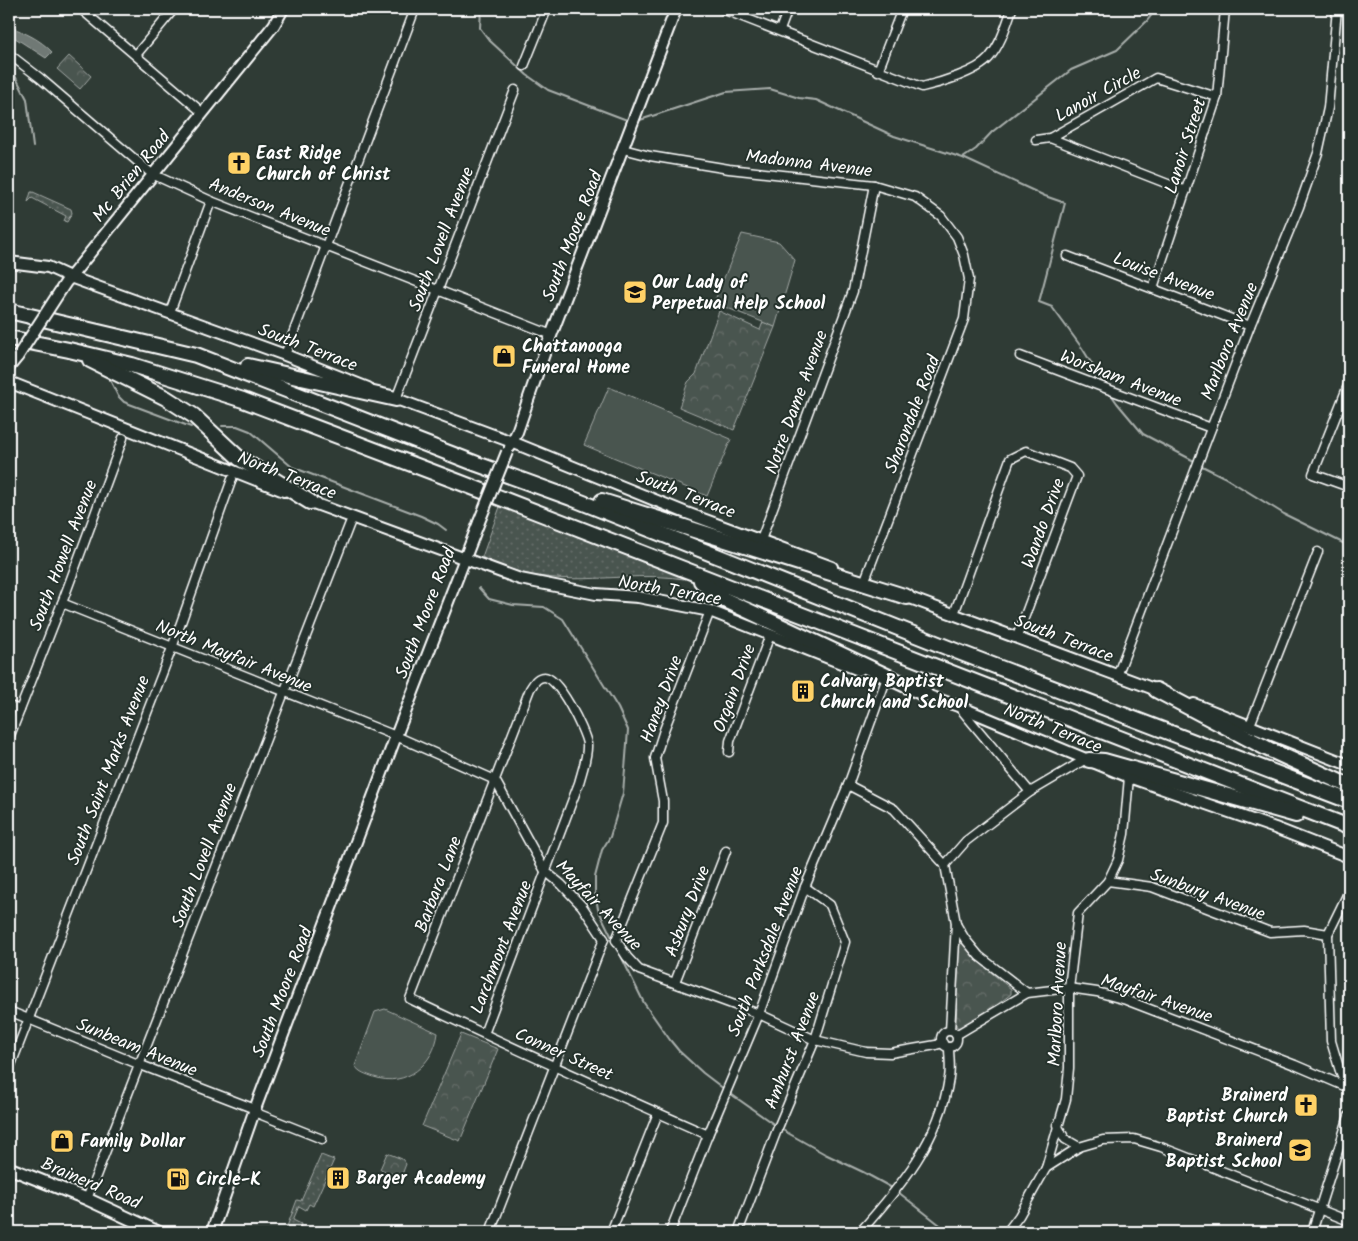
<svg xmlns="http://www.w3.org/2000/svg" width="1358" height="1241" font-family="Kalam,sans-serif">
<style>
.grass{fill:url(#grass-dots);stroke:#a4aaa7}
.park{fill:url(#park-crowns);stroke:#a4aaa7}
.pitch{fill:#4a544f;stroke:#a4aaa7}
.water{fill:url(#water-ripples);stroke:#a9afac}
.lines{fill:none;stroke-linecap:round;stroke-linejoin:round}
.stream{stroke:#a9afac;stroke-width:2}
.street-casing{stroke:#fff;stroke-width:11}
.secondary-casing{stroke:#fff;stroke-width:14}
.primary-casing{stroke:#fff;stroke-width:15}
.highway-casing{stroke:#fff;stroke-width:18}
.street{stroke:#26332d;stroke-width:8}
.secondary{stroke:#26332d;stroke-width:10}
.primary{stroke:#26332d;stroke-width:11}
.highway{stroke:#26332d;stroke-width:14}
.secondary-bridge-casing{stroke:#fff;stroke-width:14;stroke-linecap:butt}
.secondary-bridge{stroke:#26332d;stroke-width:10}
.labels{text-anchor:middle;stroke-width:4;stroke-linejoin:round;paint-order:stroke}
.street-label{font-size:18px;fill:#fff;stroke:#26332d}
.poi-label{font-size:18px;font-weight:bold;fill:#fff;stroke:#26332d;text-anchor:start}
</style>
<defs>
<pattern id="grass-dots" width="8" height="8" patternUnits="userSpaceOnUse" patternTransform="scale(1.25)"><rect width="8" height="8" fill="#4a544f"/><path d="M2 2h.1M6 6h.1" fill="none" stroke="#656e69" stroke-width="1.8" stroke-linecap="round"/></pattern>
<pattern id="park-crowns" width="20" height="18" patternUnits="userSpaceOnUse" patternTransform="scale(1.25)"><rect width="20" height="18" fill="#4a544f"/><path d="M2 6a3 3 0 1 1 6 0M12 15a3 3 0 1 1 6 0" fill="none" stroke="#656e69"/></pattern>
<pattern id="water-ripples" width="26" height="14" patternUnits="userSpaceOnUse" patternTransform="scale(1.25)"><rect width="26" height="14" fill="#707975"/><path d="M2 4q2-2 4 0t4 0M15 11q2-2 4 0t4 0" fill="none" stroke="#5e6260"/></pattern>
</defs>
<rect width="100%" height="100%" fill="#2f3b35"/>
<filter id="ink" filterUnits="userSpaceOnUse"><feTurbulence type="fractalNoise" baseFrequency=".02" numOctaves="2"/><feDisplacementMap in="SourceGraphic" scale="10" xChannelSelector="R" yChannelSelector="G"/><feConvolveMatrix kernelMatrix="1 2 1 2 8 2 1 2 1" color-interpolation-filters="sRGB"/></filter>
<g filter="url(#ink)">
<g class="grass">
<polygon points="31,192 33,192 71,209 72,213 67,222 64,221 66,216 32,198 28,202"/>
<path d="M501,504L687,577L684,579C622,570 569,590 507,568C498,565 490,562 482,557Z"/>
<polygon points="321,1155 334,1160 313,1206 309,1204 306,1210 299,1206 293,1220 301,1224 300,1228 308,1232 285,1232 297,1200 301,1201"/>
</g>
<g class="park">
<polygon points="69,56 91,76 80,89 57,69"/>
<polygon points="719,311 760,330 763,322 775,327 734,430 679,407 688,382 696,374"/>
<polygon points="963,943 975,959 1011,989 1011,994 994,1007 959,1028 956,1026 959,949 960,944"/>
<polygon points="461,1034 498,1049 460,1141 422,1126"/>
<polygon points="387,1153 402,1159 406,1164 401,1177 380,1169"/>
</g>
<g class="pitch">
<polygon points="742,234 779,242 795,260 775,327 725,307 724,305 718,305 715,300"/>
<polygon points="609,387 731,439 707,496 584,445"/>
<path d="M385,1009L438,1033C434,1064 406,1088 374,1077C366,1074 360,1073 355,1066L375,1012Z"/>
</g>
<path class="water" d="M9,26C25,33 40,39 52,52L46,58L9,34Z"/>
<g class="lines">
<g class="stream">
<polyline points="481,9 480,28 489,40 527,75 548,90 627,120"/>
<polyline points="9,69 12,70 27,99 33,147"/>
<polyline points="640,120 726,92 770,89 799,98 816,100 894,136 963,158 1045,196 1065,203 1039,302 1052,307 1082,348 1105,385"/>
<polyline points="963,158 976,149 992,132 1071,70 1117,50 1147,21 1156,9"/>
<polyline points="110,380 118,396 124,402 191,427"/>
<polyline points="1110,393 1117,403 1143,434 1196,462"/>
<polyline points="222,426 237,426 250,431 292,467 421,516 438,524 446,530"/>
<polyline points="1200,465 1224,477 1284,514 1349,546"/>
<polyline points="479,588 489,599 513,605 544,607 563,619 618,708 628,730 626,757 623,793 610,837 602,850 595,877 595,892 598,909 644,1003 670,1040 679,1051 703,1073 724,1089"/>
<polyline points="728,1092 775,1125"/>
<polyline points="779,1128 825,1154 863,1172 894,1189"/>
<polyline points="898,1192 949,1232"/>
</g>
<g class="street-casing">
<g id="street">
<polyline points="81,9 203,113"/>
<path d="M722,9L922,87C940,83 977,72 989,58C1001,44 1006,26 1012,9"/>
<polyline points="780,30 788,9"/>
<polyline points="9,54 40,78 152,174 211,201 552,335"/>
<polyline points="136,55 174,9"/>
<polyline points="524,66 547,9"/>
<polyline points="878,71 902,9"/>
<polyline points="1050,138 1156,78 1217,97"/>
<polyline points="1036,140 1050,138 1186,191"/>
<polyline points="623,149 650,156 729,169 874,185 915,197 941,216 957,237 964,255 969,279 964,319 865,580"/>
<polyline points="1067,256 1250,326"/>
<polyline points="1153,288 1217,97 1225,9"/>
<polyline points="170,312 211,201"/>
<polyline points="285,355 415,9"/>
<polyline points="1020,356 1211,428"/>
<polyline points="1349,383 1313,474 1349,487"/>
<polyline points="396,399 515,90"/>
<polyline points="761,540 853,291 874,185"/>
<polyline points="62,603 396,736 495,780 545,871 561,884 582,906 604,939"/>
<polyline points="954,614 1010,459 1026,451 1070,468 1077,476 1017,637"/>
<polyline points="1117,676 1250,326 1299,207 1318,153 1328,108 1337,9"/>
<polyline points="9,706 20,710"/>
<polyline points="959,707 1030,792"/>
<polyline points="1250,725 1318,552"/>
<polyline points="9,738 62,603 123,438"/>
<polyline points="729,752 730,741 770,635"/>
<polyline points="848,785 894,809 945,865"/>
<polyline points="1108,881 1152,887 1270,932 1304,930 1328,934"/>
<polyline points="1349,891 1328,934 1331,1041 1340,1071 1344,1080 1349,1084"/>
<polyline points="956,924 965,939 979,956 1027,993"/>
<polyline points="616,940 627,957 639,970 759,1014 815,1040 866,1052 890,1053 936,1045 943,1043"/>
<polyline points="616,940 663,823 663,801 655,758 664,730 710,611"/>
<polyline points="675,982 726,851"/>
<polyline points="9,1011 138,1064 255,1109"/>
<polyline points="950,1031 956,923 945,865 966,841 1030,792 1086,759"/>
<circle cx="949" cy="1039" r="8"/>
<path d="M484,1034L579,783C582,771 588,756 587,744C585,731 558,676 544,677C537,677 534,683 530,689L410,999C508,1046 608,1091 708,1135"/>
<polyline points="956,1035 1027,993 1069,988 1097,992 1126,1000 1295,1065 1349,1088"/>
<polyline points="9,1070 172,648 232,479"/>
<polyline points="254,1112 322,1139"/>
<polyline points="1057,1125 1065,1139 1079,1147"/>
<polyline points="1046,1168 1066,1099 1069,1068 1069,988 1078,913 1108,881 1118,860 1124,834 1129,777"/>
<polyline points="87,1199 350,523"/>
<polyline points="490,1232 604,939"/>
<polyline points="611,1232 658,1113"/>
<polyline points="670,1232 708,1135 759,1014 805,887 848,785 886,680"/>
<polyline points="738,1232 777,1130 815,1040 845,942 830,905 805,887"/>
<path d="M860,1232C900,1187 940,1140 949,1078C951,1068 949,1057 949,1047"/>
<polyline points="1007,1232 1019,1216 1046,1168 1079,1147 1103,1140 1134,1139 1161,1147 1349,1221"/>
<polyline points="1312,1232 1349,1116"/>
</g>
</g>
<g class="secondary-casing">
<g id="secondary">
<polyline points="9,262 48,267 70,277 285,355 368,388"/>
<polyline points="68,280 274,25 283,9"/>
<polyline points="9,367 18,356"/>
<polyline points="9,382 284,491"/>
<polyline points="391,397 512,442 684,512 832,567"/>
<polyline points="510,447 517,432 544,354 676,9"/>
<polyline points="305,500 520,579 596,594 638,597 710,611 859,670"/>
<polyline points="902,595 1162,692"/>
<polyline points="920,693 958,706 1129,777 1275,828 1349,857"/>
<polyline points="1194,704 1349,765"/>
<polyline points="212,1232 255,1109 396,736 479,522"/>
</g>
</g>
<g class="primary-casing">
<polyline id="primary" points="9,1168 87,1199 158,1232"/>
</g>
<g class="highway-casing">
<g id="highway">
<polyline points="9,311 196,355 477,464 571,498 961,653 1349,801"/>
<polyline points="9,338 69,350 132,365 243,400 459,482 1349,827"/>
<polyline points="90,360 166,398 194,416 239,458 310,502"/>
<polyline points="248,366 396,399"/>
<polyline points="602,501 907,597"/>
<polyline points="701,581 723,599 925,694"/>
<polyline points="1156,690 1268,749 1349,786"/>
<polyline points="1089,760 1104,761 1296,815"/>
</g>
</g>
<use href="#street" class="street"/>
<use href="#secondary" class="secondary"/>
<use href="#primary" class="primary"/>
<use href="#highway" class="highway"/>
<g class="secondary-bridge-casing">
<g id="secondary-bridge">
<polyline points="18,356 66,282"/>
<polyline points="479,522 507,452"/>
</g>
</g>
<use href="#secondary-bridge" class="secondary-bridge"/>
</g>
</g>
<defs>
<g id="church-square" transform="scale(1.25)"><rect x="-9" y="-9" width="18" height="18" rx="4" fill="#ffd166" stroke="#26332d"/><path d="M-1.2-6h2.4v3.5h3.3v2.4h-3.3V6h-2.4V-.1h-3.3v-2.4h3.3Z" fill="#111"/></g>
<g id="school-square" transform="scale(1.25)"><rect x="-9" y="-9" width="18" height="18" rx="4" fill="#ffd166" stroke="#26332d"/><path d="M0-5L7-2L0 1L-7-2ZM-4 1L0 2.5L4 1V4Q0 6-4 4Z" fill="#111"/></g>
<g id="shop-square" transform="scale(1.25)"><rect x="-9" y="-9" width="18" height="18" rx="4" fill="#ffd166" stroke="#26332d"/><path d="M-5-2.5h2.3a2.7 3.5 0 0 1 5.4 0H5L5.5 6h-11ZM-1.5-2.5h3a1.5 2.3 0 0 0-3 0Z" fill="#111"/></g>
<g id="building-square" transform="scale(1.25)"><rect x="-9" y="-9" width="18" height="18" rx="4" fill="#ffd166" stroke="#26332d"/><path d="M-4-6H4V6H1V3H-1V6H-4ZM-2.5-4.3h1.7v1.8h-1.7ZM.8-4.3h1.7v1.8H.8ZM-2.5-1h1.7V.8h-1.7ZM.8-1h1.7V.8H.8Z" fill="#111"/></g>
<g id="fuel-square" transform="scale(1.25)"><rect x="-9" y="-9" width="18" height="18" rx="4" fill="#ffd166" stroke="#26332d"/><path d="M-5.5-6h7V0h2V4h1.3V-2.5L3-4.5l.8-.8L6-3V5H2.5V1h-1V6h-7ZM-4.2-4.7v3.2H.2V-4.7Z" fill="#111"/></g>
</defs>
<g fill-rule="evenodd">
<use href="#church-square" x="239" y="163"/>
<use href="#school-square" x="635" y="292"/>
<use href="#shop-square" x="504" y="356"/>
<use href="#building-square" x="803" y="691"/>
<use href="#church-square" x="1306" y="1105"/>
<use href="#shop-square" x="62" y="1141"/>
<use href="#school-square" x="1300" y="1150"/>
<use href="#building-square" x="338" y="1178"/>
<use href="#fuel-square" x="178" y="1179"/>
</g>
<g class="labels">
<g class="street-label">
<text transform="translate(1098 94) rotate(-29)" y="6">Lanoir Circle</text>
<text transform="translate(1185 146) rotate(-72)" y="6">Lanoir Street</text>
<text transform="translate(809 163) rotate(7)" y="6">Madonna Avenue</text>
<text transform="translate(131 176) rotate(-51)" y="6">Mc Brien Road</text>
<text transform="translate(270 207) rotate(22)" y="6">Anderson Avenue</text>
<text transform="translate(572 236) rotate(-69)" y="6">South Moore Road</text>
<text transform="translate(441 239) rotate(-69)" y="6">South Lovell Avenue</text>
<text transform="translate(1164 276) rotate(21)" y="6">Louise Avenue</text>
<text transform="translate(1229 341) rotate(-68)" y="6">Marlboro Avenue</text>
<text transform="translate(308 347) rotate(21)" y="6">South Terrace</text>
<text transform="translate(1121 378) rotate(21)" y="6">Worsham Avenue</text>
<text transform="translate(796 402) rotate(-70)" y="6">Notre Dame Avenue</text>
<text transform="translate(912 414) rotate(-69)" y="6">Sharondale Road</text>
<text transform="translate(287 475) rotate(21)" y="6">North Terrace</text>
<text transform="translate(686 494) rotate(21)" y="6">South Terrace</text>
<text transform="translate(1043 523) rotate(-70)" y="6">Wando Drive</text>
<text transform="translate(63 555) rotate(-69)" y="6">South Howell Avenue</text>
<text transform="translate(670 590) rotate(10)" y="6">North Terrace</text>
<text transform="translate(425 613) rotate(-69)" y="6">South Moore Road</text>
<text transform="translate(1064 638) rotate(21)" y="6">South Terrace</text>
<text transform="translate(234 656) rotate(22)" y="6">North Mayfair Avenue</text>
<text transform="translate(734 688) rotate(-70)" y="6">Orgain Drive</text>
<text transform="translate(661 699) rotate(-70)" y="6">Haney Drive</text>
<text transform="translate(1053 728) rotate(22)" y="6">North Terrace</text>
<text transform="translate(108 770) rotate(-69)" y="6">South Saint Marks Avenue</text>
<text transform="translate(204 855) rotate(-69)" y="6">South Lovell Avenue</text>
<text transform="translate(438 884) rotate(-69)" y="6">Barbara Lane</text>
<text transform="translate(1208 894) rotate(20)" y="6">Sunbury Avenue</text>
<text transform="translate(599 905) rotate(47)" y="6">Mayfair Avenue</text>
<text transform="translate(687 911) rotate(-69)" y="6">Asbury Drive</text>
<text transform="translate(501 947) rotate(-69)" y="6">Larchmont Avenue</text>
<text transform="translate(765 951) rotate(-69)" y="6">South Parksdale Avenue</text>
<text transform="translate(282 992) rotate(-69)" y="6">South Moore Road</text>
<text transform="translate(1157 998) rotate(19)" y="6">Mayfair Avenue</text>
<text transform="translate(1057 1004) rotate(-87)" y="6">Marlboro Avenue</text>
<text transform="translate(137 1047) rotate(22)" y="6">Sunbeam Avenue</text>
<text transform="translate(792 1050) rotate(-69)" y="6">Amhurst Avenue</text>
<text transform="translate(564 1054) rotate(24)" y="6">Conner Street</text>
<text transform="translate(91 1183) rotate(23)" y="6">Brainerd Road</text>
</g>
<g class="poi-label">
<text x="256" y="159">East Ridge<tspan x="256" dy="21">Church of Christ</tspan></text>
<text x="652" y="288">Our Lady of<tspan x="652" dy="21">Perpetual Help School</tspan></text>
<text x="522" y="352">Chattanooga<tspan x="522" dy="21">Funeral Home</tspan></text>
<text x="820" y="687">Calvary Baptist<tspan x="820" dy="21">Church and School</tspan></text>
<text x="1288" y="1101" text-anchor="end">Brainerd<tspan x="1288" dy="21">Baptist Church</tspan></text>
<text x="1282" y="1146" text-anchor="end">Brainerd<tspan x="1282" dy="21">Baptist School</tspan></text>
<text x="80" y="1147">Family Dollar</text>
<text x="356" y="1184">Barger Academy</text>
<text x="196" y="1185">Circle-K</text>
</g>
</g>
<rect width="1358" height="1241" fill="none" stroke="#26332d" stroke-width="30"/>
<rect x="15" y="15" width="1328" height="1211" fill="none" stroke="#fff" stroke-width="2" filter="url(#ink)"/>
</svg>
